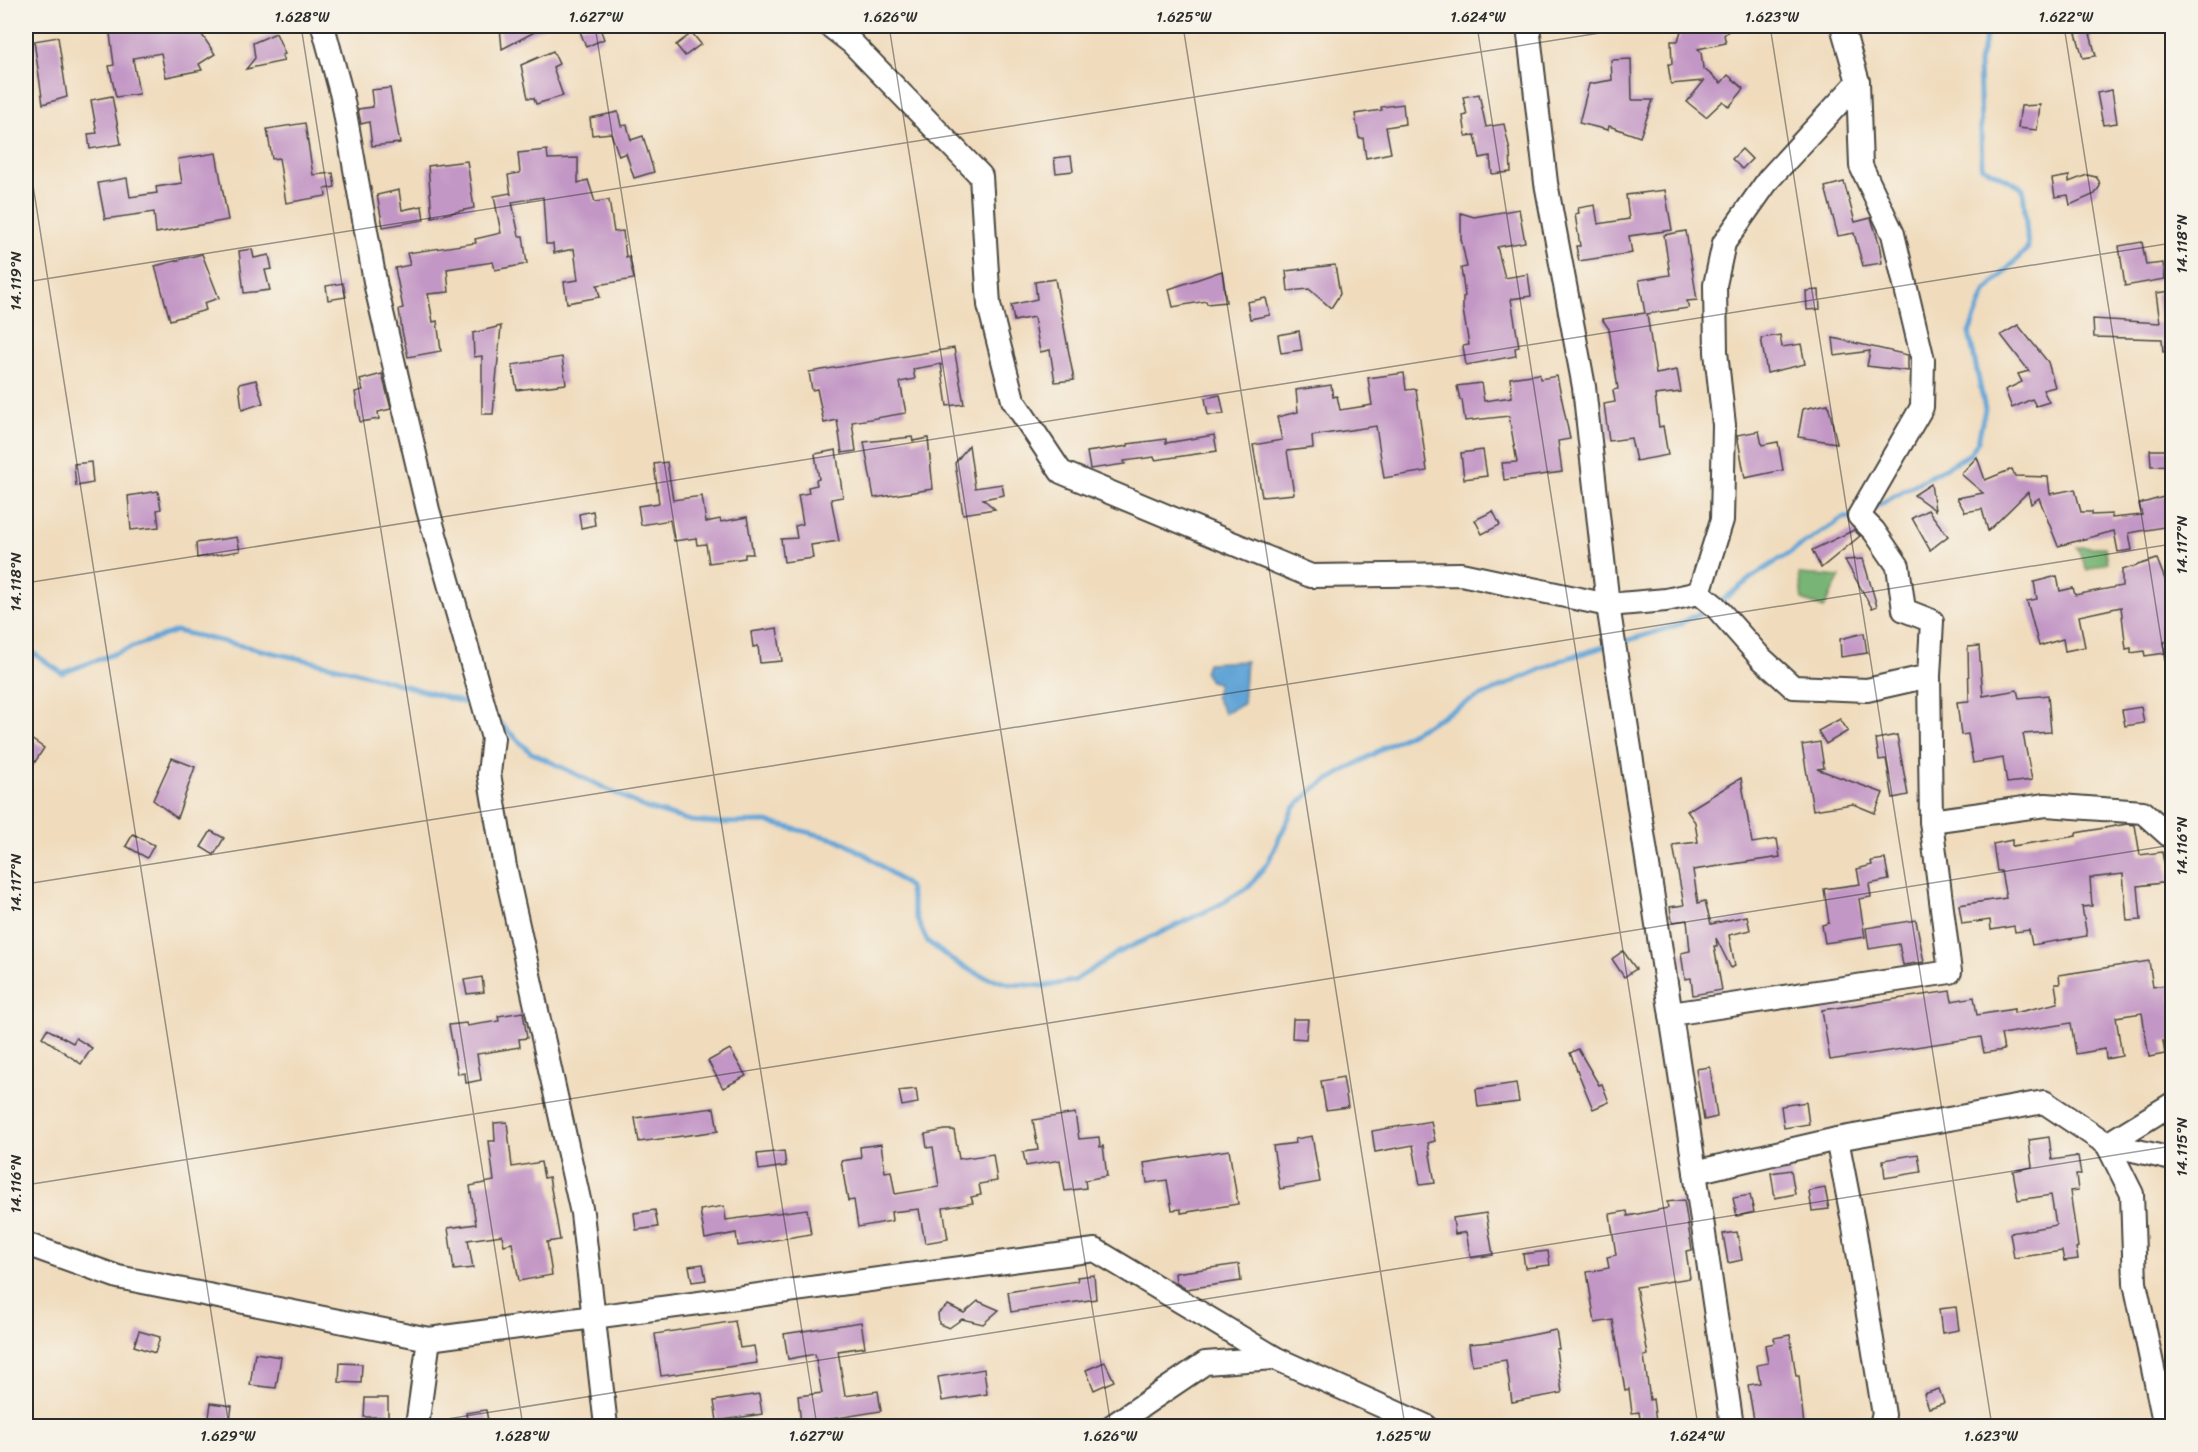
<svg xmlns="http://www.w3.org/2000/svg" width="2198" height="1452" font-family="Sriracha,sans-serif">
<style>
.forest{fill:#78b474;stroke:#527050;stroke-width:1.5}
.water{fill:#62a4d6;stroke:#466880;stroke-width:1.5}
.lines{fill:none;stroke-linecap:round;stroke-linejoin:round}
.stream{stroke:#62a4d6;stroke-width:5}
.building{fill:#c296c5}
.minor-casing{stroke:#494641;stroke-width:26}
.minor{stroke:#fff;stroke-width:22}
.ticks{fill:none;stroke:#2b2b2b;stroke-width:1.5;stroke-opacity:0.45}
.neatline{fill:none;stroke:#2b2b2b;stroke-width:2}
.ticks-label{font-size:15px;text-anchor:middle;fill:#2b2b2b}
</style>
<rect width="100%" height="100%" fill="#f7f3e8"/>
<filter id="ink" filterUnits="userSpaceOnUse"><feTurbulence type="fractalNoise" baseFrequency=".0167" numOctaves="2"/><feDisplacementMap in="SourceGraphic" scale="12" xChannelSelector="R" yChannelSelector="G"/><feConvolveMatrix kernelMatrix="1 2 1 2 8 2 1 2 1" color-interpolation-filters="sRGB"/></filter>
<filter id="wash" filterUnits="userSpaceOnUse"><feTurbulence type="fractalNoise" baseFrequency=".008" numOctaves="4" result="noise"/><feDisplacementMap in="SourceGraphic" scale="24" xChannelSelector="R" yChannelSelector="G"/><feGaussianBlur stdDeviation="1.35" result="paint"/><feColorMatrix in="noise" values="0 0 0 0 0 0 0 0 0 0 0 0 0 0 0 0 0 1.4 0 .05"/><feComposite in="paint" operator="in"/></filter>
<g filter="url(#wash)">
<rect width="100%" height="100%" fill="#f0dcbd"/>
<g class="forest">
<polygon points="2077,547 2105,547 2108,562 2087,570"/>
<polygon points="1799,574 1840,577 1824,608 1802,600"/>
</g>
<polygon class="water" points="1246,661 1243,704 1224,713 1215,696 1218,683 1210,681 1204,672 1207,663"/>
<g class="lines">
<g class="stream">
<polyline points="1873,508 1970,454 1978,441 1985,409 1969,333 1985,292 2028,248 2023,188 1982,166 1979,62 1989,26"/>
<polyline points="1719,603 1751,578 1843,518 1854,517"/>
<polyline points="1619,643 1675,626 1708,609"/>
<polyline points="26,648 62,673 176,631 350,670 476,706"/>
<polyline points="496,719 530,752 646,808 691,821 715,823 767,822 839,840 868,856 909,887 915,915 927,941 953,961 982,976 1010,984 1045,986 1074,981 1117,953 1217,906 1250,886 1268,862 1293,809 1315,788 1387,746 1470,701 1564,659 1607,646"/>
</g>
</g>
<g id="blocks">
<g class="building">
<polygon points="109,26 196,26 215,54 199,64 202,70 166,77 161,53 133,58 139,94 116,97 109,66 114,65"/>
<polygon points="517,26 546,26 502,49 500,27"/>
<polygon points="578,26 599,26 604,39 586,47"/>
<polygon points="1694,26 1734,26 1724,35 1726,43 1698,49 1701,52 1703,68 1721,83 1728,75 1744,89 1729,107 1723,101 1706,117 1687,102 1704,81 1671,84 1668,64 1672,64 1671,41 1678,41 1682,27 1693,30"/>
<polygon points="2089,30 2096,56 2083,58 2076,33"/>
<polygon points="276,33 285,54 282,55 284,61 246,69 255,58 253,43"/>
<polygon points="692,33 701,44 685,56 676,45"/>
<polygon points="58,37 67,97 43,104 34,41"/>
<polygon points="553,51 559,64 553,67 563,96 536,104 534,98 528,98 521,65"/>
<polygon points="1631,59 1632,100 1653,100 1640,137 1609,126 1608,130 1579,123 1589,84 1612,80 1611,60"/>
<polygon points="390,88 400,143 372,146 369,122 361,124 358,109 373,107 371,90"/>
<polygon points="2112,90 2117,123 2103,125 2097,93"/>
<polygon points="1479,94 1486,127 1504,124 1510,151 1511,172 1492,174 1490,156 1480,158 1475,135 1466,136 1463,116 1467,115 1463,97"/>
<polygon points="112,96 121,144 90,149 88,134 97,133 91,100"/>
<polygon points="1403,104 1405,124 1386,127 1391,153 1366,158 1363,138 1359,138 1355,114 1382,110 1381,107"/>
<polygon points="2040,105 2037,130 2018,128 2021,106"/>
<polygon points="618,112 621,126 627,125 631,140 643,136 654,172 634,178 626,153 619,156 611,133 592,135 590,118"/>
<polygon points="305,123 313,175 333,173 335,187 325,189 326,196 286,203 279,158 272,159 267,129"/>
<polygon points="1742,149 1752,159 1742,169 1732,159"/>
<polygon points="547,150 548,159 578,158 578,183 588,180 595,202 609,200 614,232 623,231 626,257 629,256 634,279 597,285 600,297 567,303 564,282 578,280 574,249 554,253 553,244 546,244 543,197 512,202 519,236 523,236 527,264 495,270 493,262 447,269 449,292 428,294 433,322 437,321 441,351 408,357 402,331 399,309 403,308 395,268 410,265 407,253 476,243 475,239 501,233 494,196 510,193 511,195 508,175 520,173 518,153"/>
<polygon points="216,153 228,220 156,233 154,212 105,219 98,183 127,178 130,197 157,193 156,187 182,183 178,159"/>
<polygon points="1071,156 1073,171 1056,173 1054,158"/>
<polygon points="467,161 474,208 432,217 428,166"/>
<polygon points="2087,175 2096,177 2099,181 2100,186 2095,194 2070,205 2068,195 2055,197 2052,179 2069,176 2069,182"/>
<polygon points="1844,182 1855,222 1871,218 1879,243 1882,263 1863,266 1854,233 1838,236 1825,187"/>
<polygon points="399,190 402,210 422,206 424,220 383,227 377,195"/>
<polygon points="1665,190 1672,230 1629,236 1632,253 1579,261 1576,246 1580,246 1575,214 1579,213 1578,208 1595,205 1598,224 1629,219 1626,195"/>
<polygon points="1519,209 1525,242 1497,247 1505,278 1528,274 1531,296 1511,299 1519,347 1515,348 1516,356 1466,365 1463,346 1469,345 1463,310 1463,297 1465,296 1461,268 1467,267 1461,239 1461,213 1474,217"/>
<polygon points="1686,231 1697,300 1687,301 1689,308 1647,314 1656,374 1677,370 1681,392 1655,395 1659,427 1663,426 1668,455 1636,461 1631,438 1609,441 1604,404 1615,402 1613,390 1618,389 1609,329 1602,319 1645,313 1639,280 1670,275 1664,235"/>
<polygon points="2142,242 2146,265 2163,263 2165,279 2125,286 2119,246"/>
<polygon points="252,249 254,258 269,255 272,269 265,270 270,290 244,293 239,251"/>
<polygon points="202,254 219,298 204,303 206,310 170,320 155,266"/>
<polygon points="1335,265 1340,294 1331,308 1309,289 1288,291 1286,271"/>
<polygon points="1222,271 1226,302 1207,304 1206,301 1173,307 1169,289"/>
<polygon points="1055,279 1074,380 1055,382 1050,350 1040,352 1034,317 1014,321 1011,305 1037,299 1035,282"/>
<polygon points="343,283 346,297 328,300 326,286"/>
<polygon points="1819,290 1820,309 1807,310 1806,291"/>
<polygon points="2172,291 2172,352 2163,352 2162,339 2094,337 2093,319 2160,323 2156,293"/>
<polygon points="1266,298 1270,315 1250,319 1247,302"/>
<polygon points="2018,325 2048,362 2055,387 2043,390 2049,402 2036,406 2032,399 2012,408 2005,390 2022,382 2018,374 2029,371 2001,335"/>
<polygon points="501,326 493,414 482,414 482,356 474,357 473,333"/>
<polygon points="1299,331 1302,350 1281,353 1278,335"/>
<polygon points="1780,335 1782,347 1801,344 1805,364 1767,373 1761,338"/>
<polygon points="1833,338 1908,355 1908,371 1867,366 1870,351 1835,356"/>
<polygon points="954,348 964,404 947,406 941,364 913,369 915,379 900,382 906,413 852,422 856,451 842,453 837,420 824,423 817,389 812,390 809,372"/>
<polygon points="562,357 566,384 517,390 512,365"/>
<polygon points="1404,373 1406,390 1416,389 1427,471 1384,478 1376,426 1312,436 1313,448 1287,451 1294,494 1262,497 1253,445 1282,440 1277,417 1298,412 1296,390 1331,385 1333,397 1337,396 1340,410 1372,405 1368,378"/>
<polygon points="382,374 391,409 378,412 379,419 360,422 355,392 363,390 360,380"/>
<polygon points="1539,374 1540,379 1557,376 1570,439 1558,441 1562,472 1504,480 1502,463 1517,462 1509,416 1465,421 1462,400 1460,400 1457,386 1481,383 1484,401 1512,397 1510,378"/>
<polygon points="256,380 263,403 242,410 239,384"/>
<polygon points="1220,395 1224,414 1208,415 1205,398"/>
<polygon points="1828,404 1837,443 1798,437 1803,409"/>
<polygon points="1759,431 1762,445 1778,442 1783,470 1745,478 1737,435"/>
<polygon points="1214,435 1217,451 1155,460 1154,457 1124,461 1125,464 1090,469 1087,452 1128,446 1128,444 1166,439 1166,443"/>
<polygon points="912,437 913,441 928,438 933,489 874,498 864,442"/>
<polygon points="969,445 975,488 1002,484 1004,495 983,499 995,509 963,514 955,463"/>
<polygon points="836,450 843,497 831,499 839,541 811,545 813,558 784,562 781,539 797,538 795,526 803,524 798,495 809,493 808,487 817,485 816,480 819,479 815,454"/>
<polygon points="1483,450 1487,476 1464,479 1461,453"/>
<polygon points="2150,450 2172,450 2172,465 2151,466"/>
<polygon points="1977,457 1985,480 2012,469 2015,476 2048,477 2050,494 2075,489 2081,512 2092,512 2092,515 2112,514 2112,518 2142,515 2139,504 2167,496 2170,526 2129,533 2132,550 2118,552 2114,531 2058,546 2039,498 2031,504 2028,492 1988,531 1982,509 1965,512 1957,498 1983,493 1961,474"/>
<polygon points="91,462 93,483 76,486 74,464"/>
<polygon points="667,462 673,500 702,496 706,522 720,519 721,522 747,517 753,554 745,554 745,558 709,563 706,544 697,545 696,538 674,541 670,520 641,525 638,506 659,503 654,464"/>
<polygon points="1931,484 1935,510 1914,495"/>
<polygon points="158,491 161,509 157,510 159,527 131,530 128,496"/>
<polygon points="1928,510 1948,536 1930,550 1912,518"/>
<polygon points="593,511 595,525 581,528 579,514"/>
<polygon points="1493,511 1500,525 1482,534 1475,520"/>
<polygon points="1854,530 1860,536 1821,568 1812,550"/>
<polygon points="237,537 240,551 197,558 196,543"/>
<polygon points="1863,559 1877,606 1872,608 1845,560"/>
<polygon points="2157,559 2168,587 2172,586 2172,640 2164,642 2165,653 2145,656 2144,651 2131,653 2131,648 2126,649 2121,607 2079,616 2085,647 2065,651 2063,639 2039,646 2027,601 2037,599 2034,582 2057,576 2060,591 2073,588 2075,595 2122,586 2122,570"/>
<polygon points="777,628 782,661 760,663 758,646 753,647 751,632"/>
<polygon points="1864,633 1867,653 1841,657 1840,639"/>
<polygon points="1979,646 1983,696 2017,690 2019,698 2048,695 2051,732 2023,734 2032,780 2007,783 2003,758 1973,763 1968,734 1961,735 1957,702 1969,701 1968,647"/>
<polygon points="2141,707 2144,723 2125,726 2122,710"/>
<polygon points="1840,719 1848,731 1826,744 1818,731"/>
<polygon points="1897,735 1908,795 1893,798 1886,759 1879,760 1876,739"/>
<polygon points="31,739 44,748 26,776 26,748"/>
<polygon points="1820,742 1824,768 1817,769 1883,793 1875,813 1853,804 1813,810 1802,745"/>
<polygon points="172,758 195,767 177,818 153,800"/>
<polygon points="1741,778 1752,843 1777,839 1780,857 1693,870 1698,903 1705,901 1711,924 1747,916 1750,930 1729,935 1735,966 1731,968 1716,938 1717,946 1714,946 1722,990 1693,995 1691,978 1685,979 1681,953 1690,951 1687,920 1672,922 1670,907 1684,905 1673,845 1698,842 1695,822 1687,811"/>
<polygon points="2127,824 2135,825 2140,855 2162,852 2164,862 2166,862 2169,882 2138,886 2141,920 2127,921 2123,874 2090,878 2092,906 2082,907 2087,936 2032,945 2029,930 2015,932 2014,926 1991,930 1990,920 1962,924 1959,905 2006,898 2001,871 1997,871 1993,844 2012,840 2012,846 2076,836 2076,833"/>
<polygon points="211,831 224,838 214,855 201,847"/>
<polygon points="133,834 154,845 147,858 126,846"/>
<polygon points="1885,859 1889,880 1869,884 1871,897 1859,899 1865,937 1825,943 1822,925 1829,923 1824,889 1860,884 1857,869 1872,865 1871,861"/>
<polygon points="1916,920 1924,962 1903,965 1899,944 1869,949 1866,928"/>
<polygon points="1623,951 1636,969 1624,977 1612,959"/>
<polygon points="2149,961 2153,987 2172,984 2172,1041 2163,1041 2165,1054 2149,1057 2142,1013 2116,1017 2122,1056 2106,1059 2105,1049 2076,1054 2071,1023 2001,1034 2004,1050 1984,1053 1981,1037 1830,1060 1822,1010 1950,991 1952,1001 1974,997 1977,1015 2014,1009 2014,1013 2058,1003 2055,984 2060,984 2059,975"/>
<polygon points="482,977 484,992 467,994 464,980"/>
<polygon points="523,1012 527,1038 519,1039 520,1047 477,1054 481,1080 466,1083 465,1073 458,1074 449,1025 466,1023 467,1026 499,1021 498,1016"/>
<polygon points="1293,1019 1308,1019 1306,1039 1292,1038"/>
<polygon points="47,1029 73,1043 76,1038 92,1048 81,1064 42,1037"/>
<polygon points="730,1049 746,1076 723,1088 708,1061"/>
<polygon points="1578,1049 1599,1085 1602,1084 1609,1102 1593,1109 1570,1053"/>
<polygon points="1710,1067 1717,1117 1704,1120 1696,1069"/>
<polygon points="1343,1077 1348,1107 1326,1110 1321,1081"/>
<polygon points="1516,1083 1519,1102 1478,1107 1476,1089"/>
<polygon points="916,1089 918,1103 902,1106 899,1091"/>
<polygon points="1806,1102 1809,1124 1784,1128 1781,1106"/>
<polygon points="714,1108 718,1131 639,1142 635,1118"/>
<polygon points="1075,1113 1079,1139 1099,1137 1100,1147 1103,1146 1107,1176 1085,1180 1086,1188 1065,1191 1060,1160 1026,1166 1023,1152 1038,1150 1033,1120"/>
<polygon points="1431,1121 1435,1141 1428,1143 1435,1183 1420,1185 1413,1145 1375,1152 1372,1131"/>
<polygon points="507,1122 512,1167 541,1162 544,1178 549,1177 560,1240 547,1242 552,1275 519,1281 512,1243 504,1245 502,1235 468,1240 473,1268 454,1270 448,1228 476,1224 470,1186 494,1181 489,1141 495,1141 494,1123"/>
<polygon points="945,1130 954,1130 959,1159 993,1154 997,1181 979,1184 981,1195 971,1197 973,1203 943,1208 948,1239 925,1243 919,1209 891,1212 892,1221 858,1227 854,1200 848,1201 841,1161 861,1158 860,1147 881,1144 885,1172 891,1171 895,1194 939,1187 933,1147 927,1148 925,1134"/>
<polygon points="1312,1136 1320,1182 1280,1189 1273,1146 1296,1143 1295,1139"/>
<polygon points="2049,1137 2052,1160 2078,1156 2081,1175 2076,1175 2078,1190 2070,1191 2078,1247 2076,1248 2078,1259 2064,1261 2062,1251 2014,1258 2010,1233 2056,1225 2051,1195 2018,1200 2013,1171 2032,1167 2029,1140"/>
<polygon points="1229,1150 1238,1204 1181,1213 1181,1209 1172,1210 1167,1180 1147,1183 1144,1163"/>
<polygon points="784,1151 786,1166 759,1170 757,1154"/>
<polygon points="1918,1154 1921,1172 1885,1178 1883,1160"/>
<polygon points="1791,1170 1795,1194 1775,1198 1771,1173"/>
<polygon points="1825,1188 1829,1209 1812,1211 1809,1191"/>
<polygon points="1750,1195 1754,1212 1737,1216 1733,1198"/>
<polygon points="1684,1200 1692,1250 1686,1251 1690,1278 1636,1287 1648,1355 1644,1356 1650,1400 1653,1399 1656,1422 1641,1425 1639,1412 1632,1413 1629,1389 1625,1390 1613,1320 1595,1323 1587,1272 1609,1268 1607,1257 1616,1255 1610,1214 1627,1211 1628,1216 1668,1208 1667,1202"/>
<polygon points="724,1206 726,1220 807,1209 811,1234 738,1246 736,1233 705,1239 700,1210"/>
<polygon points="655,1210 658,1227 636,1230 634,1213"/>
<polygon points="1486,1213 1493,1255 1471,1258 1466,1232 1455,1234 1453,1218"/>
<polygon points="1737,1232 1742,1260 1728,1263 1723,1234"/>
<polygon points="1548,1251 1550,1265 1525,1268 1523,1254"/>
<polygon points="703,1264 706,1280 692,1282 689,1266"/>
<polygon points="1239,1264 1241,1281 1186,1289 1176,1283 1175,1273"/>
<polygon points="1094,1275 1096,1299 1011,1312 1008,1292 1078,1281 1077,1277"/>
<polygon points="978,1301 999,1310 983,1324 962,1319 949,1328 939,1324 938,1313 948,1305 964,1313"/>
<polygon points="1956,1307 1959,1330 1942,1333 1939,1309"/>
<polygon points="735,1321 740,1348 754,1346 757,1363 661,1376 655,1334"/>
<polygon points="861,1322 865,1347 838,1351 844,1390 845,1396 878,1391 881,1411 801,1424 798,1396 822,1393 815,1354 788,1359 784,1334"/>
<polygon points="1556,1330 1559,1349 1556,1349 1562,1393 1512,1402 1506,1360 1472,1365 1469,1344 1502,1341"/>
<polygon points="139,1331 160,1337 155,1353 134,1346"/>
<polygon points="1790,1335 1796,1376 1799,1376 1804,1426 1755,1426 1748,1385 1760,1383 1757,1365 1768,1363 1765,1345 1775,1343 1774,1338"/>
<polygon points="255,1353 281,1357 276,1388 250,1385"/>
<polygon points="1105,1362 1114,1381 1094,1390 1086,1370"/>
<polygon points="340,1363 362,1364 361,1383 339,1382"/>
<polygon points="984,1369 987,1394 942,1401 938,1377"/>
<polygon points="1939,1389 1944,1403 1929,1408 1924,1394"/>
<polygon points="759,1394 762,1414 717,1421 714,1401"/>
<polygon points="365,1398 388,1398 388,1417 364,1417"/>
<polygon points="211,1403 232,1406 230,1420 209,1417"/>
<polygon points="486,1410 489,1426 468,1426 466,1413"/>
</g>
</g>
</g>
<g filter="url(#ink)">
<use href="#blocks" fill-opacity="0" stroke="#494641" stroke-width="1.5"/>
<g class="lines">
<g class="minor-casing">
<g id="minor">
<polyline points="323,26 342,96 376,287 428,510 493,738 489,774 505,867 582,1213 606,1426"/>
<polyline points="830,26 852,43 981,176 989,305 1013,400 1061,472 1311,576 1461,574 1608,605 1666,600 1699,593 1715,606 1761,658 1793,687 1867,690 1929,676"/>
<polyline points="1528,26 1546,183 1584,387 1608,605 1695,1172 1732,1426"/>
<polyline points="1699,593 1722,520 1724,425 1716,352 1715,285 1724,243 1769,179 1858,82"/>
<polyline points="1931,821 2046,805 2143,812 2172,838"/>
<polyline points="1671,1014 1950,972 1931,821 1929,676 1932,621 1904,610 1898,566 1874,531 1859,516 1922,407 1923,360 1893,234 1861,166 1858,82 1842,26"/>
<polyline points="1837,1139 1854,1227 1884,1415 1880,1426"/>
<polyline points="1695,1172 1837,1139 2044,1102 2107,1144 2172,1159"/>
<polyline points="26,1244 118,1277 429,1339 1095,1250 1275,1358 1426,1426"/>
<polyline points="417,1426 429,1339"/>
<polyline points="1112,1426 1205,1363 1275,1358"/>
<polyline points="2165,1426 2135,1283 2132,1194 2107,1144 2172,1104"/>
</g>
</g>
<use href="#minor" class="minor"/>
</g>
</g>
<path class="ticks" d="M301,26L523,1426M595,26L817,1426M889,26L1111,1426M1183,26L1405,1426M1477,26L1698,1426M1770,26L1992,1426M2064,26L2172,708M26,141L229,1426M26,282L1644,26M26,583L2172,243M26,884L2172,544M26,1185L2172,845M403,1426L2172,1146"/>
<rect width="2198" height="1452" fill="none" stroke="#f7f3e8" stroke-width="66"/>
<rect x="33" y="33" width="2132" height="1386" class="neatline"/>
<g class="ticks-label">
<text x="302" y="22">1.628°W</text>
<text x="596" y="22">1.627°W</text>
<text x="890" y="22">1.626°W</text>
<text x="1184" y="22">1.625°W</text>
<text x="1478" y="22">1.624°W</text>
<text x="1772" y="22">1.623°W</text>
<text x="2066" y="22">1.622°W</text>
<text transform="translate(2182 244) rotate(-90)" y="5">14.118°N</text>
<text transform="translate(16 281) rotate(-90)" y="5">14.119°N</text>
<text transform="translate(2182 545) rotate(-90)" y="5">14.117°N</text>
<text transform="translate(16 582) rotate(-90)" y="5">14.118°N</text>
<text transform="translate(2182 846) rotate(-90)" y="5">14.116°N</text>
<text transform="translate(16 883) rotate(-90)" y="5">14.117°N</text>
<text transform="translate(2182 1147) rotate(-90)" y="5">14.115°N</text>
<text transform="translate(16 1184) rotate(-90)" y="5">14.116°N</text>
<text x="228" y="1441">1.629°W</text>
<text x="522" y="1441">1.628°W</text>
<text x="816" y="1441">1.627°W</text>
<text x="1110" y="1441">1.626°W</text>
<text x="1403" y="1441">1.625°W</text>
<text x="1697" y="1441">1.624°W</text>
<text x="1991" y="1441">1.623°W</text>
</g>
</svg>
